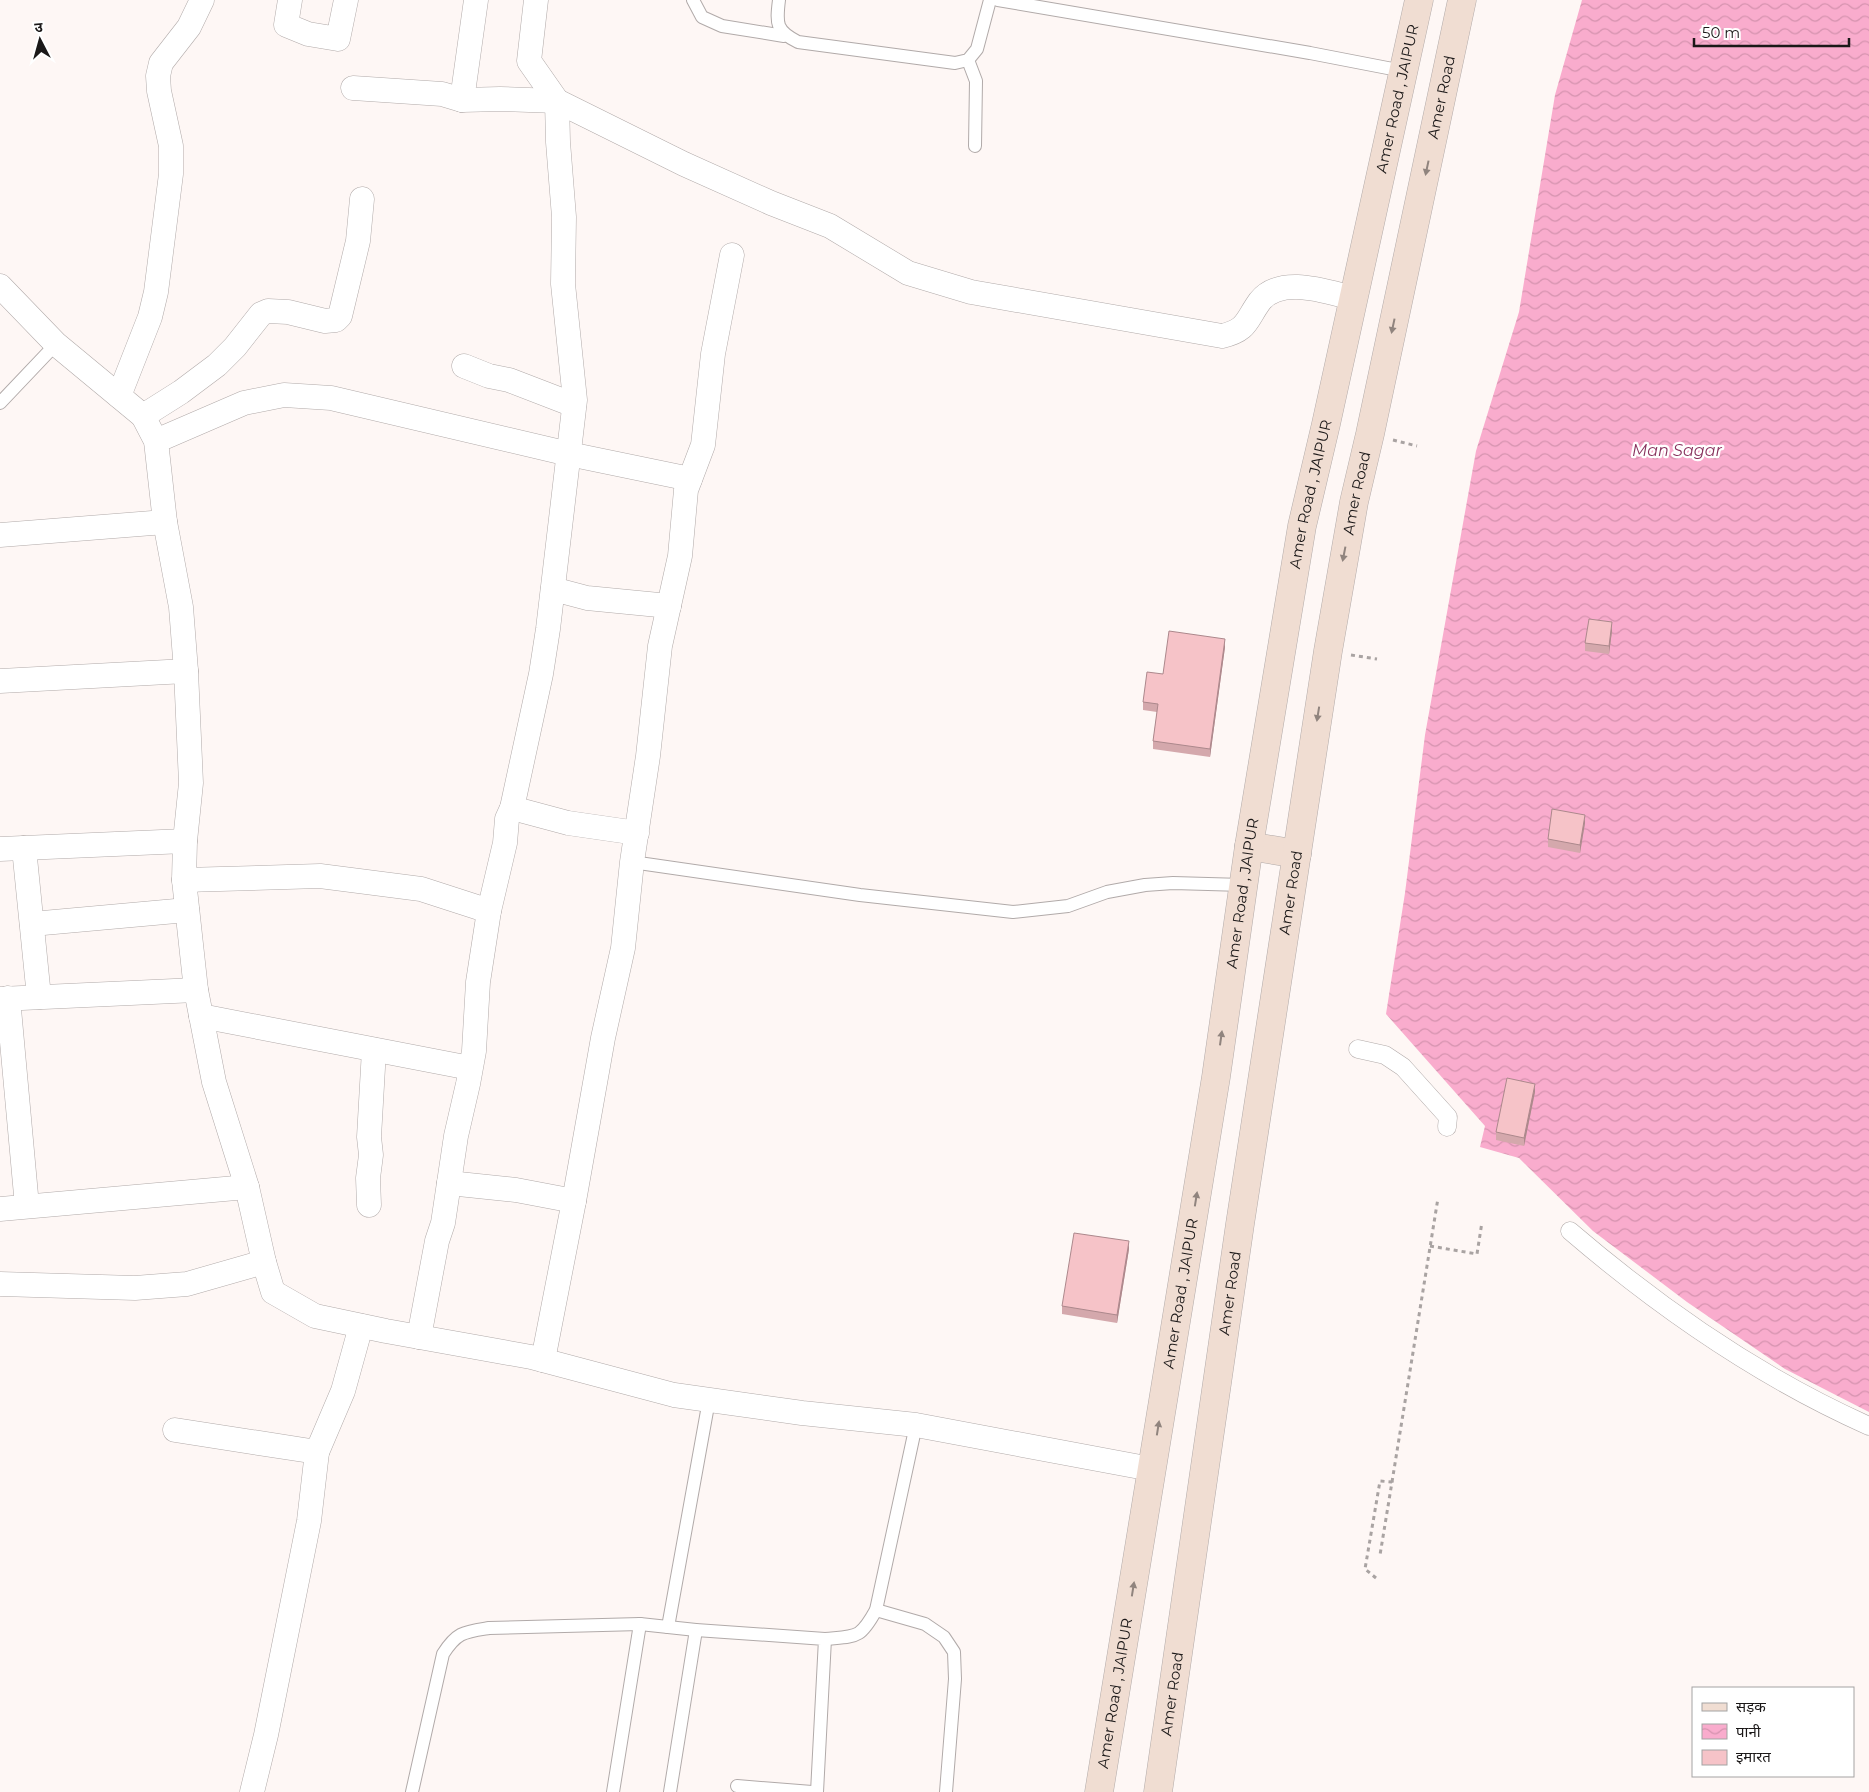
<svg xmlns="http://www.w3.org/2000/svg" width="1869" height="1792" font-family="Montserrat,'Noto Sans Devanagari',sans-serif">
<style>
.water{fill:url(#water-waves)}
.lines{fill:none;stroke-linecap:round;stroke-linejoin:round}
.service-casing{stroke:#b1aaa9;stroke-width:14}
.pedestrian-casing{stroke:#b1aaa9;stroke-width:19}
.minor-casing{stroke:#b1aaa9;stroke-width:25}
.secondary-casing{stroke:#b1aaa9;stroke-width:29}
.path{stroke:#a9a3a2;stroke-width:3;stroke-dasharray:4 4;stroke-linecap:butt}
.service{stroke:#fff;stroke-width:12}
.pedestrian{stroke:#fff;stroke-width:18}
.minor{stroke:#fff;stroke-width:24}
.secondary{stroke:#f0ddd2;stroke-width:28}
.wall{fill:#d4a8ac}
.shaded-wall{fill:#ac888c}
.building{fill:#f6c3c8;stroke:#ac888c}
.oneway{fill:#90847e}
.labels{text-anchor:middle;stroke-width:4.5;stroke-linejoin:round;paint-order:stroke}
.street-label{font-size:15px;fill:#1b1818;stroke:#fff}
.water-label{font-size:16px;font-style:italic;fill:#87305c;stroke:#fff}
</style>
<defs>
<pattern id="water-waves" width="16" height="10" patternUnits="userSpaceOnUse" patternTransform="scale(1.25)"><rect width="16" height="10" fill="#f9accd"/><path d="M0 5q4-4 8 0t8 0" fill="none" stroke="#d593af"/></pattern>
</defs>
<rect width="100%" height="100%" fill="#fef7f5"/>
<polygon class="water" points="1582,0 1869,0 1869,1412 1785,1369 1687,1302 1593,1231 1519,1158 1480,1147 1485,1126 1386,1014 1405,893 1425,735 1476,451 1519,312 1555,95"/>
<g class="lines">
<g class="service-casing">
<g id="service">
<polyline points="693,0 702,17 722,26 784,36"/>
<path d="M779,0C776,24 776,31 798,42L955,63L968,60L977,49L990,0"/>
<polyline points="998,0 1310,53 1403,71"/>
<polyline points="968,60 976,81 975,146"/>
<polyline points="0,403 56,344"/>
<polyline points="632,862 860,895 1013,912 1068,906 1107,892 1145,885 1173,883 1243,885"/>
<polyline points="876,1610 925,1624 944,1637 954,1652 955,1679 946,1792"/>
<polyline points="668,1627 709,1400"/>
<path d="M825,1639C857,1636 860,1639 876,1610L916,1425"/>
<polyline points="737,1786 812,1792"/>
<path d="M412,1792L443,1654C457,1632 464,1632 489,1628L640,1624L696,1630L825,1639L817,1792"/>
<polyline points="613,1792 640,1624"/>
<polyline points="670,1792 696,1630"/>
</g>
</g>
<g class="pedestrian-casing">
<g id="pedestrian">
<polyline points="1358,1049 1385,1055 1403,1067 1448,1117 1447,1127"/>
<path d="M1570,1231C1661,1309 1759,1377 1869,1426"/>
</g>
</g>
<g class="minor-casing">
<g id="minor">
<polyline points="290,0 286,25 308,34 338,39 346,0"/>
<path d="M353,88L442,94L462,100L500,99L557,101L684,164L771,203L830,226L908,273L971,292L1222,336C1248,330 1246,320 1260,301C1281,275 1327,292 1353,298"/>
<polyline points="462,100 476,0"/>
<polyline points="0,286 56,344 143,416 156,441 165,522 181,607 186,671 191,783 185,841 184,880 196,990 214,1082 247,1187 264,1262 273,1292 315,1316 386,1331 531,1357 674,1395 802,1413 916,1425 1151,1469"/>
<polyline points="464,366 489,376 509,380 574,405"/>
<polyline points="119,396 150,317 156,292 171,174 171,146 159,91 158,76 161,63 189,27 202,0"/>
<polyline points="143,416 181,392 217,365 235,347 261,314 268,311 288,312 325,321 336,320 340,316 358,241 362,199"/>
<polyline points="156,441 244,403 284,395 331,398 569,454 690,479"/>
<polyline points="0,535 165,522"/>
<polyline points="553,589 587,598 669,606"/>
<polyline points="0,681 186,671"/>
<polyline points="512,808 568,823 637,833"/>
<polyline points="24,848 39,997"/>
<polyline points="0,849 185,841"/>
<polyline points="184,880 320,876 421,889 489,911"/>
<polyline points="32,924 187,910"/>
<polyline points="8,998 27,1206"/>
<polyline points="0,999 196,990"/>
<polyline points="201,1016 470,1068"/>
<polyline points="449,1183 516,1190 574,1201"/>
<polyline points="369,1205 368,1178 371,1155 369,1137 374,1050"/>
<polyline points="0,1209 247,1187"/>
<polyline points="0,1284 135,1288 187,1284 264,1262"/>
<polyline points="419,1337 437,1241 443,1223 456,1136 468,1084 474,1051 478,982 489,911 505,843 507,819 512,808 541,674 548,629 575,400 563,284 564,217 558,142 557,101 529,61 536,0"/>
<polyline points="543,1360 574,1201 603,1038 623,948 632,862 648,756 660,646 680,556 686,490 703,445 713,354 732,255"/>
<polyline points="175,1430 317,1452 343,1391 361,1326"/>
<polyline points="252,1792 266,1735 309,1521 317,1452"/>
</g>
</g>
<g class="secondary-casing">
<g id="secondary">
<polyline points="1249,846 1297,854"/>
<path id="s1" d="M1099,1792L1216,1077L1249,846L1302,526L1326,424L1419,0"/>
<path id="s2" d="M1158,1792L1240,1224L1328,651L1354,502L1370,434L1462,0"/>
</g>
</g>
<g class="path">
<polyline points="1393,440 1417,446"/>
<polyline points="1351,655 1377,659"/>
<polyline points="1430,1246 1477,1254 1482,1222"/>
<polyline points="1392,1482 1438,1198"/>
<polyline points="1376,1578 1365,1569 1380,1481 1392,1482 1380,1555"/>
</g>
<use href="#service" class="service"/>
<use href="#pedestrian" class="pedestrian"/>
<use href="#minor" class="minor"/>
<use href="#secondary" class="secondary"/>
</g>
<g class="wall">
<polygon points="1612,631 1609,654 1585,651 1585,643"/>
<polygon points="1225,647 1210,757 1153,749 1153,741 1157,712 1143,710 1143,702 1163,674"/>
<polygon points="1585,823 1580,853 1548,847 1548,839"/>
<polygon points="1535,1092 1524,1146 1496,1140 1496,1132"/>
<polygon points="1129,1249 1117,1323 1062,1314 1062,1306"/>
</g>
<g class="shaded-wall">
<polygon points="1612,622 1612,631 1609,654 1609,646"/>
<polygon points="1225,639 1225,647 1210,757 1210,749"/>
<polygon points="1585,815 1585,823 1580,853 1580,845"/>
<polygon points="1535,1084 1535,1092 1524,1146 1524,1138"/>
<polygon points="1129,1241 1129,1249 1117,1323 1117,1315"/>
</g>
<g class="building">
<polygon points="1589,619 1612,622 1609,646 1585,643"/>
<polygon points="1169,631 1225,639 1210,749 1153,741 1158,704 1143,702 1147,672 1163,674"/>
<polygon points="1552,809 1585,815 1580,845 1548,839"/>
<polygon points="1507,1078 1535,1084 1524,1138 1496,1132"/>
<polygon points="1074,1233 1129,1241 1117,1315 1062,1306"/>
</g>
<defs><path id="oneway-solid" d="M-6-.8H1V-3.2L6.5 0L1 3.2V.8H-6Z" transform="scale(1.25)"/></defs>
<g class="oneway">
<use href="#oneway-solid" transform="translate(1427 168) rotate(102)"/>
<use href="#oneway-solid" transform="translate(1393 326) rotate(102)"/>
<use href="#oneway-solid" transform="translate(1344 554) rotate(101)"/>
<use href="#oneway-solid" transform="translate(1318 714) rotate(99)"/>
<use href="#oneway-solid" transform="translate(1221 1038) rotate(-82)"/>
<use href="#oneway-solid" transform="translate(1196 1199) rotate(-81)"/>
<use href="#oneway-solid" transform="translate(1158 1428) rotate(-81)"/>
<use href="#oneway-solid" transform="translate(1133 1589) rotate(-81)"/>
</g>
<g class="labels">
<g class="street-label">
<text dy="5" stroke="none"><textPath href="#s2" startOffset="1719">Amer Road</textPath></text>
<text dy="5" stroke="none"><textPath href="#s1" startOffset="1720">Amer Road , JAIPUR</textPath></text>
<text dy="5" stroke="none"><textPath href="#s2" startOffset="1314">Amer Road</textPath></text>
<text dy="5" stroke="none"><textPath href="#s1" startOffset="1315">Amer Road , JAIPUR</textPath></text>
<text dy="5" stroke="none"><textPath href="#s1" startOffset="910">Amer Road , JAIPUR</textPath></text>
<text dy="5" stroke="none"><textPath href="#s2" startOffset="909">Amer Road</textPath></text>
<text dy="5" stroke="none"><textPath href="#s1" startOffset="505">Amer Road , JAIPUR</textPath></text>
<text dy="5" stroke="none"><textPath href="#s2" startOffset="504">Amer Road</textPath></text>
<text dy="5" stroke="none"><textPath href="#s1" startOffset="100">Amer Road , JAIPUR</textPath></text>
<text dy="5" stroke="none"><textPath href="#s2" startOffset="99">Amer Road</textPath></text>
</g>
<g class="water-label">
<text x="1677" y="456">Man Sagar</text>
</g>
</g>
<rect x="1692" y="1687" width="162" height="90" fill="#ffffff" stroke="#a4a3a3"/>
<rect x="1702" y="1703" width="25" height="8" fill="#f0ddd2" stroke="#a4a3a3"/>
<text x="1736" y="1712" font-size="15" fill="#1b1818">सड़क</text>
<rect x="1702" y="1724" width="25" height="15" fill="url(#water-waves)" stroke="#a4a3a3"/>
<text x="1736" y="1737" font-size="15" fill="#1b1818">पानी</text>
<rect x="1702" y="1750" width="25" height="15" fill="#f6c3c8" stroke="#a4a3a3"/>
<text x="1736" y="1762" font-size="15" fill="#1b1818">इमारत</text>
<g transform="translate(40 40) rotate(354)" stroke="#ffffff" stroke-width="4" paint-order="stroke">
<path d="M0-4L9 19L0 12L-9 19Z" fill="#1b1818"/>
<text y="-8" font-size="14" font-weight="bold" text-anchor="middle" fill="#1b1818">उ</text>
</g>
<path d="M1694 38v8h155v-8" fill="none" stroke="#1b1818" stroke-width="2.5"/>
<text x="1702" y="38" font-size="15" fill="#1b1818" stroke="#ffffff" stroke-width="4" paint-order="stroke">50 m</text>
</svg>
